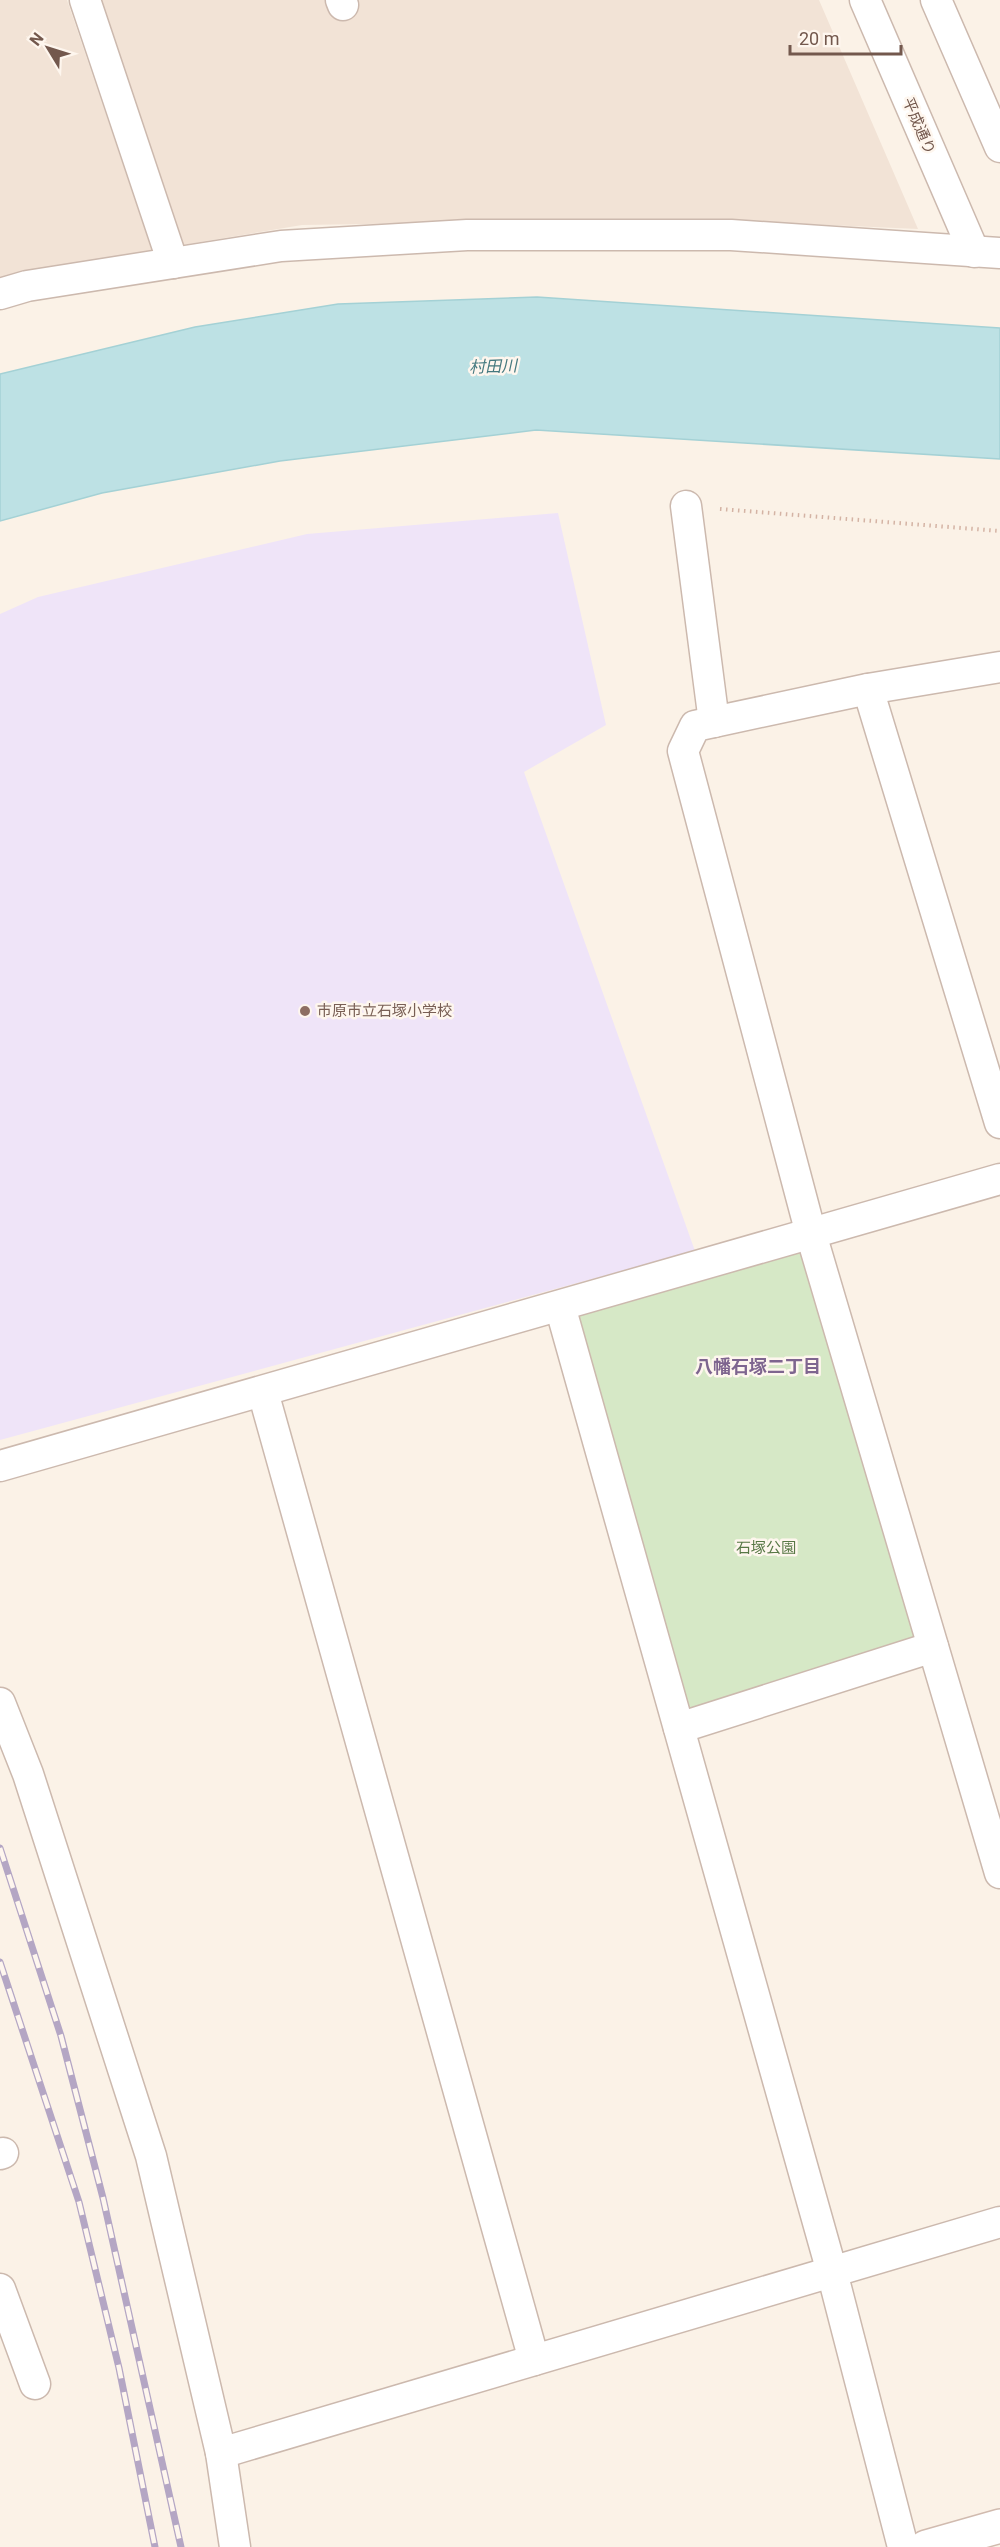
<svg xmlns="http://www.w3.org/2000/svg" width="1000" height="2547" font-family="Roboto,'Noto Sans JP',sans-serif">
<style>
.residential{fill:#f2e3d6}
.education{fill:#efe4f8}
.green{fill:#d6e8c6}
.water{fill:#bde1e4;stroke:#a4d1d5;stroke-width:1.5}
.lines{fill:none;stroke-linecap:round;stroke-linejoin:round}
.street-casing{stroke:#ccb9ae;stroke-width:33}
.secondary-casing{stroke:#d1bbaf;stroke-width:36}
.path{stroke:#d4b3a4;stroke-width:4;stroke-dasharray:1.5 4.5;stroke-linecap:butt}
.street{stroke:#fff;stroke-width:30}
.secondary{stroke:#fff;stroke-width:33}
.rail-casing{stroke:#b4a6c4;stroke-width:7}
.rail{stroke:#fef6ee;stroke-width:4.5;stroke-dasharray:14;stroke-linecap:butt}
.education-dot{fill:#8d6e63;stroke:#fef6ee;stroke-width:2}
.labels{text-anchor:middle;stroke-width:5;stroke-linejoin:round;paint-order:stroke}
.street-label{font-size:15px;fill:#73584d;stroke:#fef6ee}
.education-label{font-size:15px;fill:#785e54;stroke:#fef6ee;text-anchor:start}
.park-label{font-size:15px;fill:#587846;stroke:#fef6ee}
.water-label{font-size:16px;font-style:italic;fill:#45797f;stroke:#fef6ee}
.quarter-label{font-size:18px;font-weight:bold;fill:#7e658f;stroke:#fef6ee}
</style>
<rect width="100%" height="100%" fill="#fbf2e7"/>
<g class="residential">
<polygon points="0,0 67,0 153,253 0,282"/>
<polygon points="96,0 819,0 918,229 699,219 302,225 182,245"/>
</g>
<polygon class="education" points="558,513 606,725 524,772 695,1251 0,1440 0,614 38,597 307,534"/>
<polygon class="green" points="805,1245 922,1641 686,1717 572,1312"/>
<polygon class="water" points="537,297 1000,328 1000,459 536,430 280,461 102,493 0,521 0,374 195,327 338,304"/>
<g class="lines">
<g class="street-casing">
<g id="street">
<polyline points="85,0 173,263"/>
<polyline points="341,0 343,5"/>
<polyline points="865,0 974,252"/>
<polyline points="936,0 1000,147"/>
<polyline points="0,294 27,286 281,246 467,235 731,235 1000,253"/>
<polyline points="686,506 714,722"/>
<polyline points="1000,667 868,689 695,726 683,751 811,1234 1000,1873"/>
<polyline points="868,689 1000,1123"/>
<polyline points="560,1306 832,2272 903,2547"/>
<polyline points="263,1392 534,2360"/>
<polyline points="0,1466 1000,1179"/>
<polyline points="0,1703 28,1774 151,2156 221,2453 235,2547"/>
<polyline points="679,1728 933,1647"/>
<polyline points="0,2154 3,2153"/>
<polyline points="0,2289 35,2384"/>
<polyline points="221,2453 1000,2222"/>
</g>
</g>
<g class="secondary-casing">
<polyline id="secondary" points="926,2547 1000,2526"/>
</g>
<polyline class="path" points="720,509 1000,531"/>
<use href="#street" class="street"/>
<use href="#secondary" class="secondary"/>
<g class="rail-casing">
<g id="rail">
<polyline points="0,1848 61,2036 103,2198 181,2547"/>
<polyline points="0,1962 79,2202 119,2368 155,2547"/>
</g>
</g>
<use href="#rail" class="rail"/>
</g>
<circle class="education-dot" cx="305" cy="1011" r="6"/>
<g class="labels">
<g class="street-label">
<text transform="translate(919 126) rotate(67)" y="5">平成通り</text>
</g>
<g class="education-label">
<text x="317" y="1016">市原市立石塚小学校</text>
</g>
<g class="park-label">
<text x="766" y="1553">石塚公園</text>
</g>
<g class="water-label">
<text transform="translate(493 366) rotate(-2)" y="6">村田川</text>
</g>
<g class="quarter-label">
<text x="758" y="1373">八幡石塚二丁目</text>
</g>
</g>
<g transform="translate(48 48) rotate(308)" stroke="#fef6ee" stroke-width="4.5" paint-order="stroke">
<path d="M0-4.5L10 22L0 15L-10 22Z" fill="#73584d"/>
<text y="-9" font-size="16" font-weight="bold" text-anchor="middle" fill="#73584d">N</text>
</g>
<path d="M790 45v9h111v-9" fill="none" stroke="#73584d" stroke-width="3"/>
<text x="799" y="45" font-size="18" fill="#73584d" stroke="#fef6ee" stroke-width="4.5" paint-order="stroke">20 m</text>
</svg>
